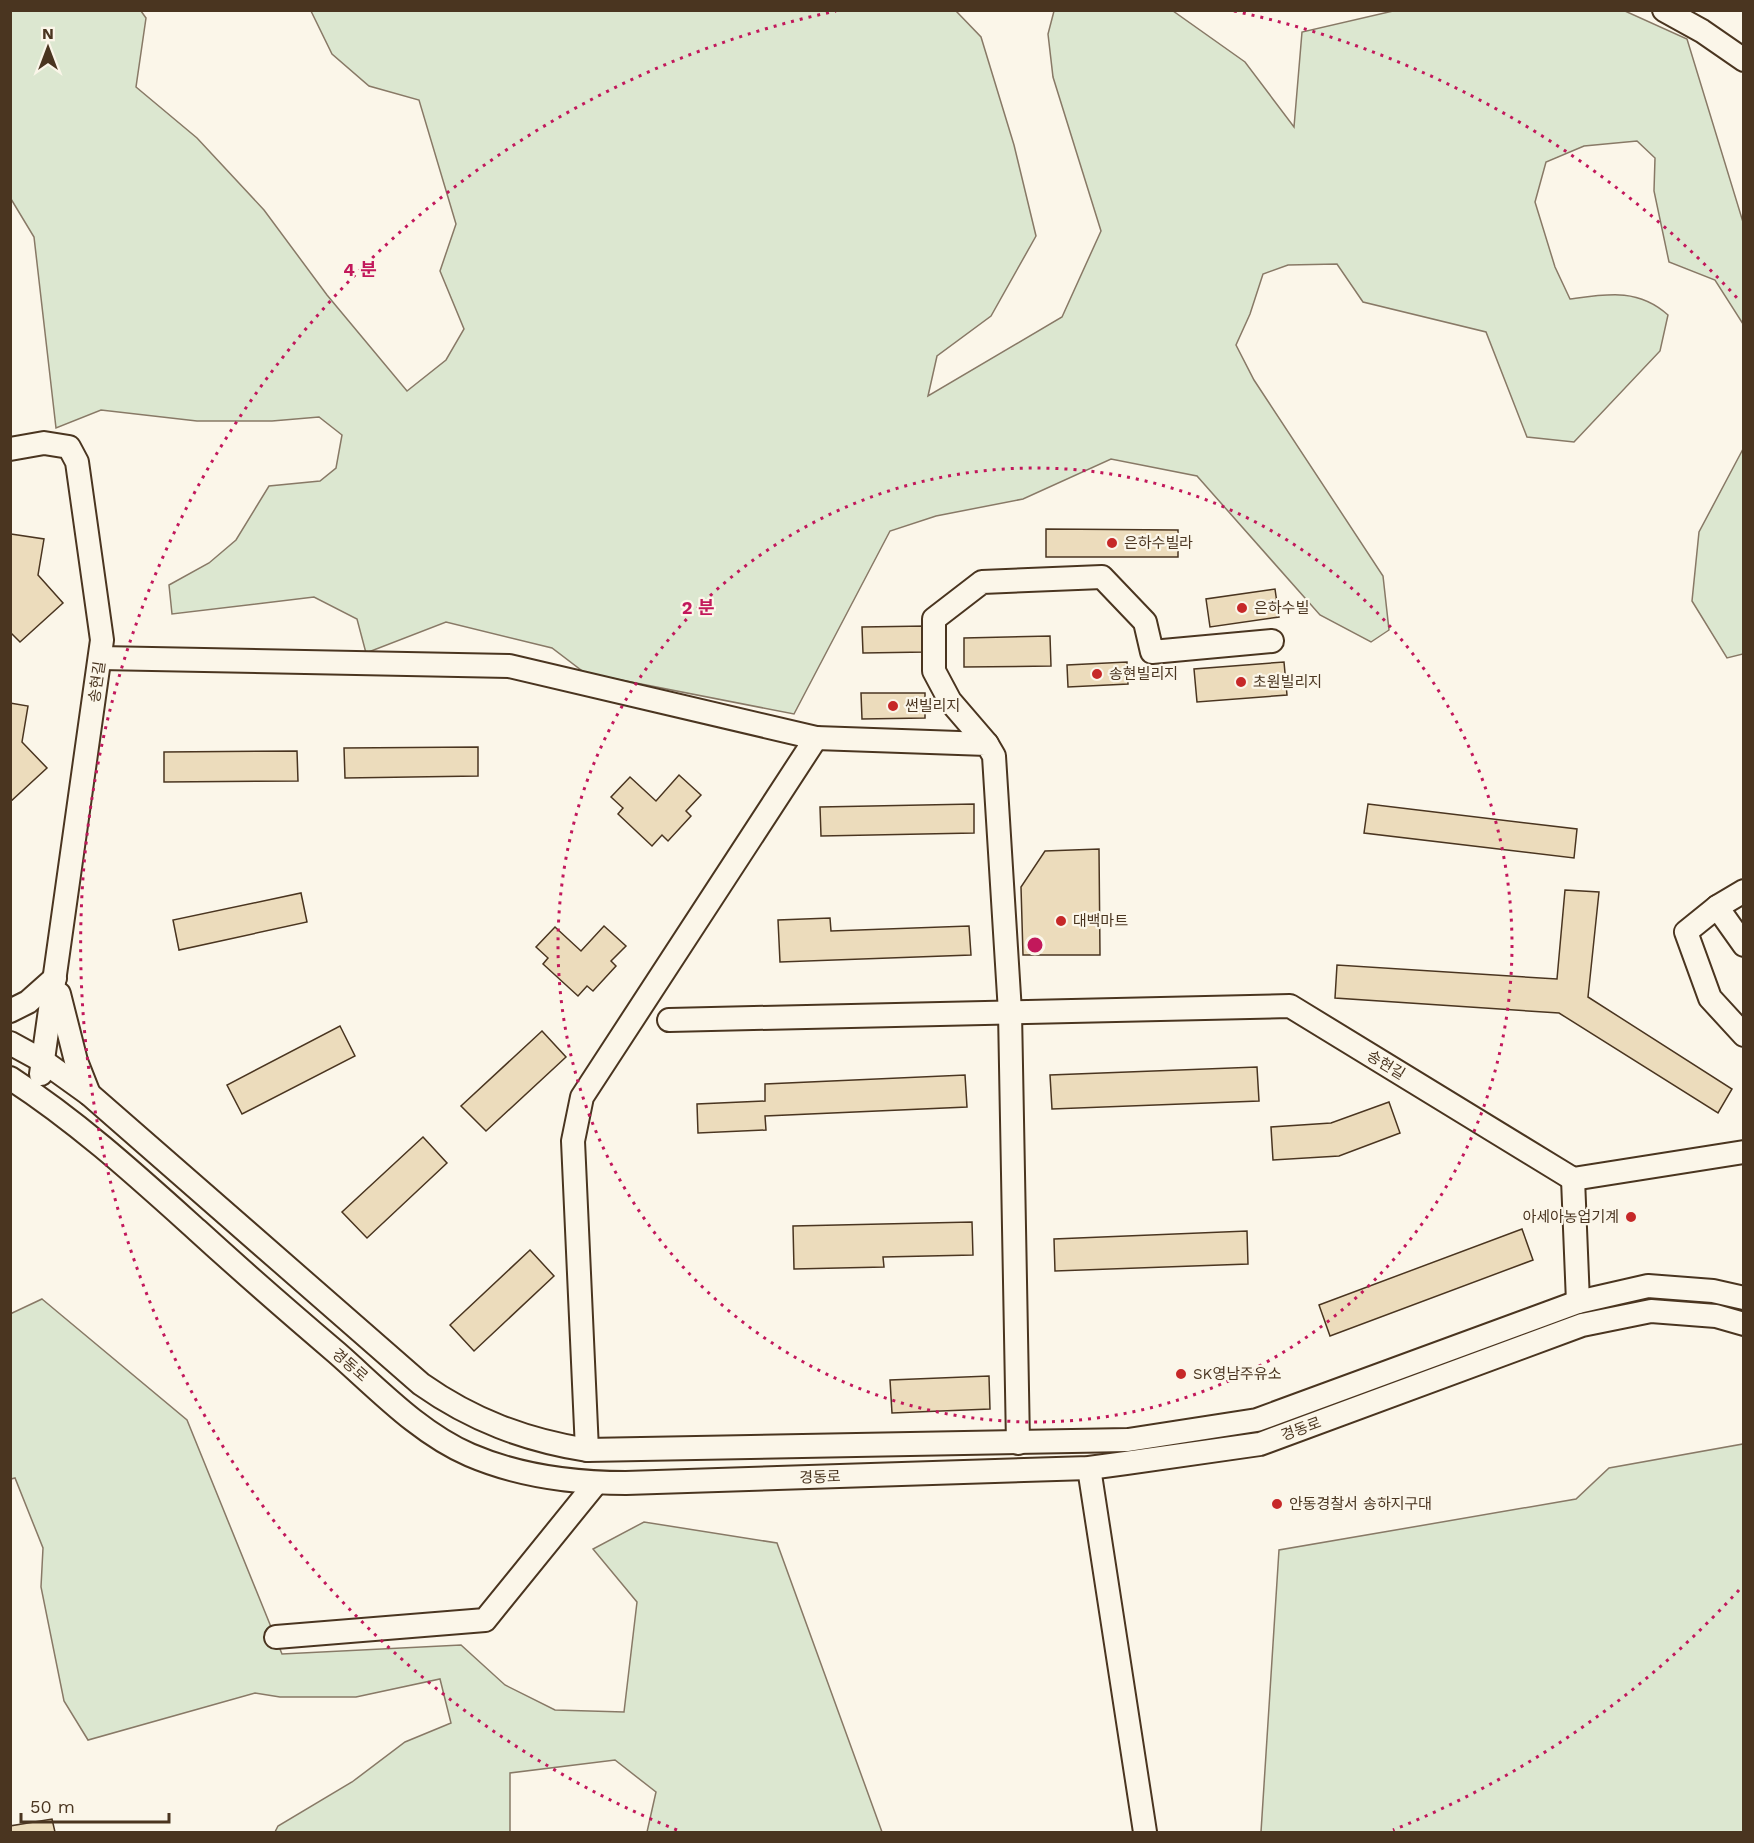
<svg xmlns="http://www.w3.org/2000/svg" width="1754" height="1843" font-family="'Work Sans','Noto Sans KR',sans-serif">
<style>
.green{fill:#dce7d0;stroke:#887966;stroke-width:1.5}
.building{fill:#ecdcbc;stroke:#4a3520;stroke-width:1.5}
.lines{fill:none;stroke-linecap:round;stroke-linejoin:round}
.minor-casing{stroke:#4a3520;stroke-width:26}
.minor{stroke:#fbf6e9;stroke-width:22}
.ring{fill:none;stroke:#c2185b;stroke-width:3;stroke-dasharray:3 6}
.poi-dot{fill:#c62828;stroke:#fbf6e9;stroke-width:2}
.labels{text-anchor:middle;stroke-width:4.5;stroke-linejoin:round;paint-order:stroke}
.poi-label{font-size:15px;fill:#4a3520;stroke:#fbf6e9;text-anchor:start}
.street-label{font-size:15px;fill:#4a3520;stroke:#fbf6e9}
.centre{fill:#c2185b;stroke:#fbf6e9;stroke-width:3}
.ring-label{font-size:18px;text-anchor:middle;font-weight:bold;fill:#c2185b;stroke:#fbf6e9;stroke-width:4.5;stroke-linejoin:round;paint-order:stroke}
</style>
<rect width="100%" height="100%" fill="#fbf6e9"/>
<g class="green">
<path d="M11,11H141L146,18L136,87L197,138L264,210L327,295L407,391L446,360L464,329L440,271L456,224L419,100L369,86L332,54L311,11H956L981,37L1014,145L1036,236L991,316L937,356L928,396L1062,317L1101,231L1053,77L1048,34L1054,11H1173L1245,62L1294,127L1302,32L1393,11H1625L1687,39L1743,222V324L1715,280L1669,262L1654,191L1655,158L1637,141L1584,146L1546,162L1535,202L1555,267L1570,299C1607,294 1638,288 1668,315L1660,351L1574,442L1527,437L1486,332L1363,302L1337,264L1288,265L1263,274L1250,314L1236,345L1254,380L1383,576L1389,630L1371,642L1320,615L1197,476L1111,459L1023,499L936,516L890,531L794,714L585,673L552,648L446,622L366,653L357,619L314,597L172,614L169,585L209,563L236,540L269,486L320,481L336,468L342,435L319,417L272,421H197L101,410L56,428L34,237L11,199Z"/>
<polygon points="1743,449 1743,654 1727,658 1692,601 1699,532"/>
<polygon points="42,1299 187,1420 282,1654 461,1645 505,1685 555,1710 624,1712 637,1602 593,1549 644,1522 777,1543 882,1832 647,1832 656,1792 615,1760 510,1773 510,1832 275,1832 278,1826 352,1782 405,1742 451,1723 440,1679 356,1697 280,1697 255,1693 88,1740 64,1701 41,1587 43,1548 15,1478 11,1479 10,1314"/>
<polygon points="1743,1444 1743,1832 1261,1832 1279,1550 1576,1499 1609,1468"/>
</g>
<g class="building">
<polygon points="1046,529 1178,530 1178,557 1046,557"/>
<polygon points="11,534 44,539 38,575 63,603 20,642 10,632"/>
<polygon points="1275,589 1279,617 1210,627 1206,599"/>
<polygon points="926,626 926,652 863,653 862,627"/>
<polygon points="1050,636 1051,666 964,667 964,638"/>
<polygon points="1127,662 1128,684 1068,687 1067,665"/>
<polygon points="1284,662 1287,695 1197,702 1194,669"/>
<polygon points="861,693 925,693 925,718 862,719"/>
<polygon points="10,703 28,706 22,742 47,768 10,802"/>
<polygon points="478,747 478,776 345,778 344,748"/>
<polygon points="297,751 298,781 164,782 164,752"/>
<polygon points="679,775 701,795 686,811 691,816 668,841 662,835 652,846 618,814 623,808 611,797 630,777 656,801"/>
<polygon points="974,804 974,833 821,836 820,807"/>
<polygon points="1368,804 1577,829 1574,858 1364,833"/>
<polygon points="1099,849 1100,955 1023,955 1021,887 1045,851"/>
<polygon points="1565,890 1599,892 1588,997 1732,1089 1718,1113 1559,1013 1335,998 1337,965 1557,979"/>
<polygon points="301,893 307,922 179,950 173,920"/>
<polygon points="830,918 831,931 969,926 971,955 780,962 778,920"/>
<polygon points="604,926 626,946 611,961 616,966 593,991 587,986 578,996 543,964 548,958 536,947 555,927 581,951"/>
<polygon points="340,1026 355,1056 242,1114 227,1085"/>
<polygon points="542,1031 566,1057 486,1131 461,1106"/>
<polygon points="1257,1067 1259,1101 1052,1109 1050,1075"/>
<polygon points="965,1075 967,1107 765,1116 766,1130 698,1133 697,1104 765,1101 765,1084"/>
<polygon points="1389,1102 1400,1133 1339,1156 1273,1160 1271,1127 1331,1123"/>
<polygon points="423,1137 447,1163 367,1238 342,1212"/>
<polygon points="972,1222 973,1255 883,1257 884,1267 794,1269 793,1226"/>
<polygon points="1522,1229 1533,1260 1330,1336 1319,1305"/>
<polygon points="1247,1231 1248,1264 1055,1271 1054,1239"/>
<polygon points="530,1250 554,1276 474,1351 450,1325"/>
<polygon points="989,1376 990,1409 892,1413 890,1380"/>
<polygon points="52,1819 55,1832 10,1832 10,1826"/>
</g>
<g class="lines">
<g class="minor-casing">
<g id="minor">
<polyline points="1664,10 1702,31 1744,60"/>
<polyline points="10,449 44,443 69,447 77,462 102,640 41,1074"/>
<polyline points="100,658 509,666 816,738 582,1097 573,1141 587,1450"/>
<polyline points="816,738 987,744 994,756 1010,1012 1018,1443"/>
<polyline points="987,744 950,701 934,671 934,619 982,582 1102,577 1145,622 1152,652 1272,641"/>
<polyline points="1744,891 1717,907 1686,932 1710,998 1744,1035"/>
<polyline points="1717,907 1744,945"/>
<polyline points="59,994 76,1061 89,1094"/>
<polyline points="10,1011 28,1002 55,978"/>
<polyline points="669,1020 1290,1006 1573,1179 1744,1152"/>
<path d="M10,1043L43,1061L89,1094L421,1384C472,1420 525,1440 587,1450L1128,1440L1257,1420L1578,1302L1648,1286L1713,1291L1744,1298"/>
<path d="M10,1078C78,1122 137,1176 197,1230C243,1272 290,1313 337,1353C378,1389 419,1433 470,1455C519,1476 573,1483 626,1483L1089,1468L1126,1463L1260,1444L1582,1325L1651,1311L1716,1316L1744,1324"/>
<polyline points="1573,1179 1578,1302"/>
<polyline points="1089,1468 1145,1832"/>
<polyline points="276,1637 485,1620 596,1483"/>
</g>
</g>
<use href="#minor" class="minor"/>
</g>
<g class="ring">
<circle cx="1035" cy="945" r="477"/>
<path d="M1739 1590A955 955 0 0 1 1393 1830M677 1830A955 955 0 0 1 836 11M1234 11A955 955 0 0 1 1739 300"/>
</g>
<g class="poi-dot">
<circle cx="1112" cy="543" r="6"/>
<circle cx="1242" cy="608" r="6"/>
<circle cx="1097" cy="674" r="6"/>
<circle cx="1241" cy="682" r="6"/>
<circle cx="893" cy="706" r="6"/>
<circle cx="1061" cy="921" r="6"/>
<circle cx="1631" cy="1217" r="6"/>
<circle cx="1181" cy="1374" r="6"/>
<circle cx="1277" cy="1504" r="6"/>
</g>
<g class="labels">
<g class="poi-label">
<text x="1124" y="548">은하수빌라</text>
<text x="1254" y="613">은하수빌</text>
<text x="1109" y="679">송현빌리지</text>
<text x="1253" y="687">초원빌리지</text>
<text x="905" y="711">썬빌리지</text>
<text x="1073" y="926">대백마트</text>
<text x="1619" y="1222" text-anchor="end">아세아농업기계</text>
<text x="1193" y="1379">SK영남주유소</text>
<text x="1289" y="1509">안동경찰서 송하지구대</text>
</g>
<g class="street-label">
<text transform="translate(97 682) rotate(-82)" y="5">송현길</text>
<text transform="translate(1386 1065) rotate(31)" y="5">송현길</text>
<text transform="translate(350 1365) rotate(41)" y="5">경동로</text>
<text transform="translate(1301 1429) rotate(-20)" y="5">경동로</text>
<text transform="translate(820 1477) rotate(-2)" y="5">경동로</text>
</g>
</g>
<circle cx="1035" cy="945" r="9" class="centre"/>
<g class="ring-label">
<text x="360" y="276">4 분</text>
<text x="698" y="614">2 분</text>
</g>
<rect width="1754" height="1843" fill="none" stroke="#4a3520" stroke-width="24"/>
<g transform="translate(48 48)" stroke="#fbf6e9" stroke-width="4.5" paint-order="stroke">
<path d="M0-4.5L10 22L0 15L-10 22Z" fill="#4a3520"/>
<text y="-9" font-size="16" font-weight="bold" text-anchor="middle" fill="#4a3520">N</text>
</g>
<path d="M21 1813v9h148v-9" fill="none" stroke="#4a3520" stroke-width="3"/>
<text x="30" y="1813" font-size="18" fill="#4a3520" stroke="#fbf6e9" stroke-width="4.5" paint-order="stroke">50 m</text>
</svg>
